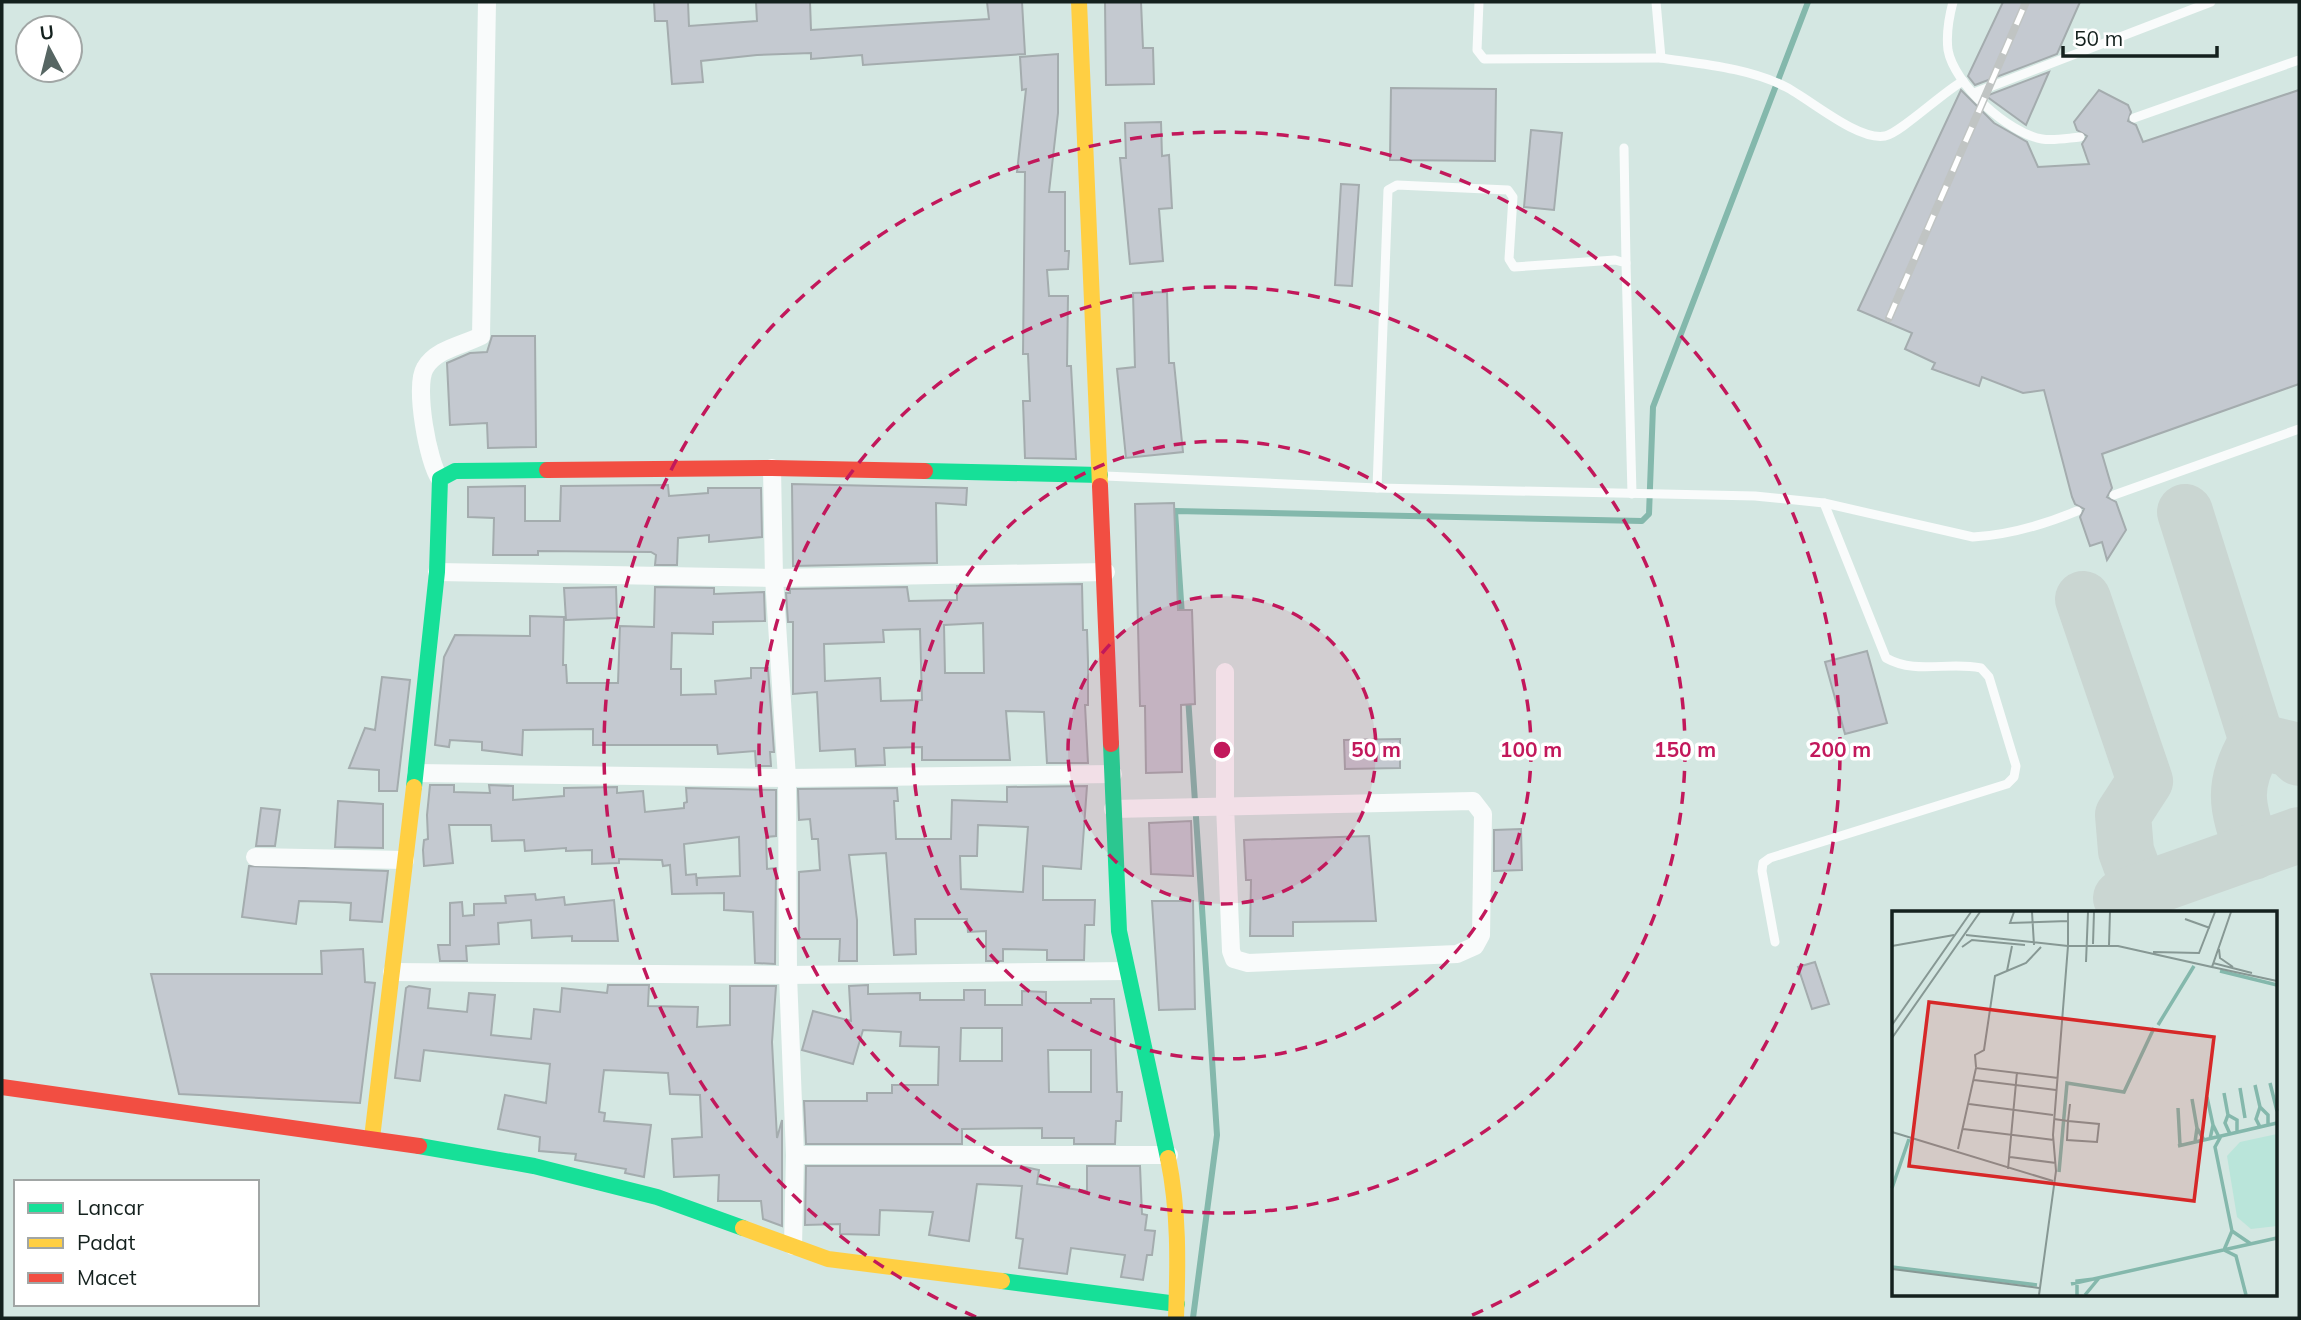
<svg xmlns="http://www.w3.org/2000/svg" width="2301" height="1320" font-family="Mulish,sans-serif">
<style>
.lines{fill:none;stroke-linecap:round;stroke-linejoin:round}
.stream{stroke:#84b8ac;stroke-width:6}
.taxiway{stroke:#cad6d2;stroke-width:56}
.building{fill:#c4c9d0;stroke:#a4acae;stroke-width:2;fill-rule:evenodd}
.lane{stroke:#f9fbfb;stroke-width:9}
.street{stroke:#f9fbfb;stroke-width:18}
.fast{stroke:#16e098;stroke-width:16}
.slow{stroke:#ffcf43;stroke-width:16}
.jam{stroke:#f24e42;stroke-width:16}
.rail-casing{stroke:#c0c4c3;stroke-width:8}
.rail{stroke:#fff;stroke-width:5;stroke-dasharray:16;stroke-linecap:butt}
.ring{fill:none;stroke:#c2185b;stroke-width:3.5;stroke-dasharray:12 9}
.inset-river{fill:none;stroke:#84b8ac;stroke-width:3.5}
.inset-road{fill:none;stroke:#879894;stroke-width:2}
.view{fill:#d62828;fill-opacity:0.15;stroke:#d62828;stroke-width:3.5}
.inset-edge{fill:none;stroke:#14211e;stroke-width:3.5}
.centre{fill:#c2185b;stroke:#fff;stroke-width:3.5}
.ring-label{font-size:21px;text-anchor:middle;font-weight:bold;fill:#c2185b;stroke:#fff;stroke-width:7;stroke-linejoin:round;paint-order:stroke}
</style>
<rect width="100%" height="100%" fill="#d4e7e2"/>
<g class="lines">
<g class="stream">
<polyline points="1182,616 1175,511 1642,521 1649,514 1653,407 1808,2"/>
<polyline points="1188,696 1217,1135 1193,1318"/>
</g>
<g class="taxiway">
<polyline points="2185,512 2257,741"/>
<polyline points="2083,599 2145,781 2123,815 2126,851 2141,892"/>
<path d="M2253,852C2236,806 2231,785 2257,741L2290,749L2299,758"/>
<polyline points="2121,898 2299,835"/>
</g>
</g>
<g class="building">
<polygon points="654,2 688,2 689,26 757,21 756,2 810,2 811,30 989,19 987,2 1022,2 1025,54 863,65 862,55 811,59 811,53 757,55 701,61 703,82 672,84 667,21 655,21"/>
<polygon points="1105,2 1141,2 1143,48 1153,48 1154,84 1106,85"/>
<polygon points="2003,2 2080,2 2057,54 1975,85 1968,76"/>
<polygon points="1058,54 1058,113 1049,192 1065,192 1065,251 1069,251 1068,269 1047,270 1049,296 1068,296 1067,366 1071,366 1076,459 1025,458 1023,401 1030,401 1028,354 1023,354 1025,172 1017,172 1026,89 1022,90 1020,57"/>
<polygon points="2049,72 2026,125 1986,96"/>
<polygon points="1391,88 1496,89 1495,161 1390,160"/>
<polygon points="1961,90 1994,123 2027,142 2038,167 2089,164 2082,144 2087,136 2077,130 2074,122 2099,90 2128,105 2131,112 2128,121 2136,125 2143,142 2299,90 2299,384 2102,454 2112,488 2107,497 2116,502 2126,530 2107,560 2102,542 2090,546 2080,517 2084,509 2075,504 2072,497 2044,390 2023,393 1982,377 1979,386 1932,369 1935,363 1905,349 1912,333 1858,310"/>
<polygon points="1161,122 1162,156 1169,155 1172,208 1159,209 1163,261 1130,264 1120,158 1126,158 1125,123"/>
<polygon points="1531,130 1562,133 1554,210 1524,207"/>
<polygon points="1341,184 1359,185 1352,286 1335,285"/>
<polygon points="1167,292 1169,363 1174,363 1183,452 1126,458 1117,369 1135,367 1133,293"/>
<polygon points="492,336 535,336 536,447 488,448 487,423 450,425 447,363 470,353 487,352"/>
<polygon points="792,484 967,488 966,505 936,503 937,563 793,566"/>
<polygon points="668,485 669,496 708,493 708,488 761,488 762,537 709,542 709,535 678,538 677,565 655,565 656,555 651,552 538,551 538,555 493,555 494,518 468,517 468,487 525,486 525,521 560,521 561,486"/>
<polygon points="1174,503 1178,610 1192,610 1195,704 1181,705 1182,772 1146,773 1145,706 1140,706 1135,504"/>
<path d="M1082,584L1083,630H1087L1088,662V705H1085L1088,763H1047L1044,712L1006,711L1010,760H922V747L884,748L885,765L856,766L855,749L820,751L817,692L793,694V622H788L786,593H790V589L907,587L909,601L957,600V586ZM983,623L984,673H945L944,625ZM920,629L922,700L881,701L880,678L825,681L824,644L884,642L883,630Z"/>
<polygon points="616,587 617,618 566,620 564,588"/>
<polygon points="655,587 714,588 714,594 764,592 765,621 713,622 713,634 672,633 671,669 681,669 681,695 716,694 715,681 751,678 751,668 768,668 774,752 770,752 771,766 756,766 755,751 718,754 717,745 593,745 593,729 523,730 522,755 482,750 482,742 450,740 449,747 435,745 444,657 455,635 530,636 530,616 564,617 563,665 566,665 567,683 618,683 620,626 654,627"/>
<polygon points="1867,651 1887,723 1845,734 1825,662"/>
<polygon points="382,677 410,680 397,791 379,791 379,770 349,768 365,728 375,730"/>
<polygon points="1400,739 1400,768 1345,769 1344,740"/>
<path d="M430,785H454V792L490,793L489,785L513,786V800L564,796V788L617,787V793L643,791L645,812L684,808V803L687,802L686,788L776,790V836L766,837L767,869L776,868L775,964L755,963L753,912L724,910V893L672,894L670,865L663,866L662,860L619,859V863L592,864V850L566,851V848L525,851L524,840L492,841L491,825H449L453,863L424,866L423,850L424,840L428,839L427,815ZM739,837L740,876L697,878V886L696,874L686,875L684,844Z"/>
<path d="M1087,786L1081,869L1043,866V900H1095L1094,925H1085L1084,960H1047V950L1003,949V961H986V931L968,932L967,919H915L916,954L894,955L886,853L849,855L857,920V961H839L840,939H799V872L820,870L818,839H812L810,819L799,820L798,789L897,788L898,801H894L896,839H951L952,800L1007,802V787ZM978,825L1028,827L1023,892L961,889L960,856H977Z"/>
<polygon points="338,801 383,804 383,848 335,847"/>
<polygon points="261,808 280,810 275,846 256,846"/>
<polygon points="1191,821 1193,876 1151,874 1149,823"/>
<polygon points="1521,829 1522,870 1494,871 1494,830"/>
<polygon points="1369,836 1376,921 1293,922 1293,936 1250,936 1251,880 1246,880 1244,840"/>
<polygon points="249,866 388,871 382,922 350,920 351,903 335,902 299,901 296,924 242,917"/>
<polygon points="535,894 536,900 564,897 565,905 614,900 618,941 572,941 572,936 532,938 531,920 498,923 499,944 466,946 467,961 440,961 438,945 450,945 450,903 462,902 463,916 474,915 474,904 506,903 505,896"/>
<polygon points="1152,901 1193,901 1195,1009 1159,1010"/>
<polygon points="363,949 365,982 375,983 360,1103 179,1094 151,974 322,974 321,951"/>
<polygon points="1815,962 1829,1004 1812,1009 1798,967"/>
<polygon points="608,985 649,985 648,1006 698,1007 697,1027 730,1025 730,986 776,986 772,1042 777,1138 782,1120 782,1226 763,1219 761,1201 718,1201 719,1175 674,1177 672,1139 702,1137 700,1095 670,1094 668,1073 604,1070 599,1112 605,1113 604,1121 651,1125 644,1177 625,1173 626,1169 575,1160 576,1154 539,1151 540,1137 498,1129 505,1095 546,1103 550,1064 424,1050 420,1081 395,1078 406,988 409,986 430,989 428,1008 467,1012 469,993 495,995 491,1035 531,1039 534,1009 560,1012 562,988 607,993"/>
<path d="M868,985V994L920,993V1000H964V990H985V1005H1022V991L1046,992V1003H1091V999H1114L1117,1092H1122L1121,1121H1116L1115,1144H1074V1138H1042V1128L962,1129V1144H806L804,1101H867V1093H892V1085H938L939,1047L900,1046L901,1032L863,1030L853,1064L802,1050L813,1011L851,1021L849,986ZM961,1028H1002V1061H960ZM1048,1050H1091V1092H1049Z"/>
<polygon points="806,1166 1020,1166 1039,1170 1037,1184 1087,1191 1087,1166 1140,1166 1142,1214 1147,1215 1145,1230 1155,1231 1152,1255 1147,1255 1143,1280 1121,1277 1125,1255 1071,1248 1067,1274 1019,1268 1023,1239 1016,1238 1022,1186 977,1184 969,1241 929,1235 933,1212 880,1210 879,1235 840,1234 840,1224 805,1225"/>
</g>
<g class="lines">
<g class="lane">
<polyline points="1479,2 1477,50 1484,59 1661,58"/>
<path d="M1656,2L1661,58C1701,64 1749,68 1786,87C1811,100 1858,141 1885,136C1899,134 1943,92 1963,81"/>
<path d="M1953,2C1949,17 1946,34 1948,50C1954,84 2008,133 2042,139C2054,141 2068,138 2080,137"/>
<polyline points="1974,93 2211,2"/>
<polyline points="2134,118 2299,60"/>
<polyline points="1624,148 1626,263"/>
<path d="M1105,476L1377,488L1755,496L1824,503L1973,537C2010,535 2043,525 2077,511"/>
<polyline points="1377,488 1388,190 1397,185 1508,190 1513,197 1509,259 1514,267 1615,260 1626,263 1632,494"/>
<polyline points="2114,495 2299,429"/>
<path d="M1775,942L1762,871L1763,863L1770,858L2007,784L2014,777L2016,766L1989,677L1981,668C1948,661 1916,675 1886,658L1824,503"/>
</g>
<g class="street">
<polyline points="772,468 774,578 787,778 788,975 795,1155 793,1246"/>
<path d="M440,479C428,463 414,386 425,368C436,349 463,345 481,336L487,2"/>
<polyline points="437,572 774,578 1106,572"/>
<polyline points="416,773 787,778 1113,774"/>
<polyline points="1113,809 1473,801 1483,814 1481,935 1475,946 1457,954 1248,963 1234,959 1231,951 1225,805 1225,672"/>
<polyline points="255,857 405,860"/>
<polyline points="392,972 788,975 1126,971"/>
<polyline points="795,1155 1169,1155"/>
</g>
<g class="fast">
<polyline points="925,471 1100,475"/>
<polyline points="1111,744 1119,931 1168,1158"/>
<polyline points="414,787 437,572 440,479 455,471 547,470"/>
<polyline points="419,1146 534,1166 657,1197 743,1228"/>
<polyline points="1002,1281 1177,1304"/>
</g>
<g class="slow">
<polyline points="1079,2 1100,486"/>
<polyline points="372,1138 414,787"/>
<path d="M1168,1158C1179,1211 1178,1264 1176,1318"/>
<polyline points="743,1228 828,1259 1002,1281"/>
</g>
<g class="jam">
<polyline points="547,470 772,468 925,471"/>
<polyline points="1100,486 1111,744"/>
<polyline points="2,1087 419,1146"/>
</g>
<g class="rail-casing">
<polyline id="rail" points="1889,318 2026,2"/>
</g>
<use href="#rail" class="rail"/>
</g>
<circle cx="1222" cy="750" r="154" fill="#c2185b" fill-opacity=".12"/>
<g class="ring">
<circle cx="1222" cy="750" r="154"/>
<circle cx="1222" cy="750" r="309"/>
<circle cx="1222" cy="750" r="463"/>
<path d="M976 1317A618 618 0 1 1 1468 1317"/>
</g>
<g transform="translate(1892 911)">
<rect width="385" height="385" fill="#d4e7e2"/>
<path d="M385,223V315L359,318L345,306L335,245L348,231Z" fill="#bae5da"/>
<path class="inset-river" d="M328,60L385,74M266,114L302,55M378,172L385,200M363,174L368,196M348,177L353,207M332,182L336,204M315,186L321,214M300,188L305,217M286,197L288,234M368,216L364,208L368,196L376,204V215M338,223L333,212L336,204L345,209V221M329,225L323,236L340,320L332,339L344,345L354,384M318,228L321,214L327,226M303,231L305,217L312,229M286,235L385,212M167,261L175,172L232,181L262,117M0,277L17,228M340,320L359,333M0,356L145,374M179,373L385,327M185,384V370L202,368M193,384L207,367"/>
<path class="inset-road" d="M122,1L118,12L176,10M140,1L142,34M293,8L318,17M74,24L176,35M201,33L202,1M217,34L218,1M0,35L62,24M176,35V1M70,36L80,29L133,34M327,38L328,47L341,56M261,41L307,42L323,1M194,51L196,1M321,52L360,62M320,56L385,70M115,60L120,35M0,114L79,1M0,127L88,1M84,156L83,144L92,139L103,65L134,52L149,36M82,169L164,179M77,193L161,204M162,208L176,210L207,213L205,231L175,229L176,210L178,193M71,218L162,229M0,221L161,270M66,238L84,157L166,167M118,246L164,252M116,258L125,161M0,358L147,377M147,384L164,260L161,224L176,35H226L320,56L339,1"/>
<path class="view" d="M37,91L322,126L302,290L17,255Z"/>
<rect width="385" height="385" class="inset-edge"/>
</g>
<circle cx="1222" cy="750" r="10" class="centre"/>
<g class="ring-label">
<text x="1376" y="757">50 m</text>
<text x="1531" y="757">100 m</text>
<text x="1685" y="757">150 m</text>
<text x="1840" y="757">200 m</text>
</g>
<rect width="2301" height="1320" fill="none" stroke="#14211e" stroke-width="7"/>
<rect x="14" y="1180" width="245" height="126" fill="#ffffff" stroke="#a1a6a5" stroke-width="2"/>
<rect x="28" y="1203" width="35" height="10" fill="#16e098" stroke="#a1a6a5" stroke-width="2"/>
<text x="77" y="1215" font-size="21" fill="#14211e">Lancar</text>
<rect x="28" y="1238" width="35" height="10" fill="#ffcf43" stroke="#a1a6a5" stroke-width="2"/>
<text x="77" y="1250" font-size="21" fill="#14211e">Padat</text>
<rect x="28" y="1273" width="35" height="10" fill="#f24e42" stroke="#a1a6a5" stroke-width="2"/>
<text x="77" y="1285" font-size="21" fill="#14211e">Macet</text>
<g transform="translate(49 49) rotate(353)"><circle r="33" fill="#ffffff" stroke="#a1a6a5" stroke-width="2"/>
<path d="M0-5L12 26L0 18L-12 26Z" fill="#576663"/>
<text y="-10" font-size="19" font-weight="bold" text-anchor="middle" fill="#14211e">U</text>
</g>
<path d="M2063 46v10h154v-10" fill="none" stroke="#14211e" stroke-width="3.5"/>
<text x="2074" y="46" font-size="21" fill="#14211e" stroke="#ffffff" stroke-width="5" paint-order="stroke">50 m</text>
</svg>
